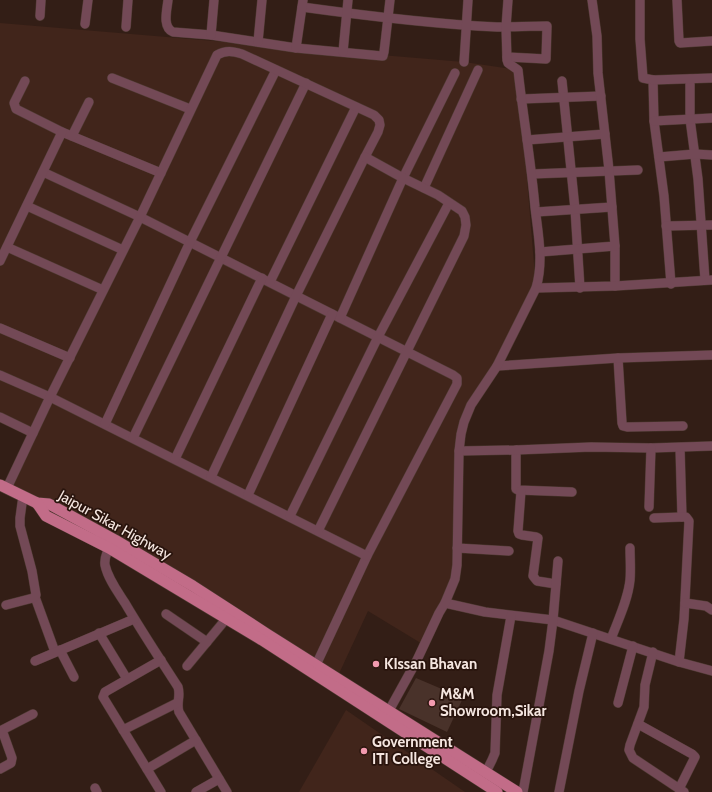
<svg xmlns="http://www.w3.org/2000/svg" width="712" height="792" font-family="Cabin,sans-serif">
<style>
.built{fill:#41251b}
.building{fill:#49322a}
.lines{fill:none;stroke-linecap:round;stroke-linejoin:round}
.minor-casing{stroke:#4e3a32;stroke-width:10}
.major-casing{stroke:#4e3a32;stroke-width:12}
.minor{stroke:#734956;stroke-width:9}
.major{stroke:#c26c88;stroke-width:11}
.poi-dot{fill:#f29aaf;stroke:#29140d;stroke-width:1.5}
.labels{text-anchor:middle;stroke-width:3.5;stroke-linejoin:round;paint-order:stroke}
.street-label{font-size:15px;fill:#f5e6e0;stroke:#29140d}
.poi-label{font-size:15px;font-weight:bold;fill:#f5e6e0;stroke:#29140d;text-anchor:start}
</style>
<rect width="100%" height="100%" fill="#331e16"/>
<g class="built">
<polygon points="0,23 464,62 518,70 536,288 464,422 455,579 424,645 368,611 337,678 7,488 33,433 0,413"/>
<polygon points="346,710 465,792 299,792"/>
</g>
<polygon class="building" points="416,678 463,698 447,732 399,709"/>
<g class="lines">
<g class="minor-casing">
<g id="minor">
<path d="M168,0C167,10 162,27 173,32L211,35L296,48L382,56H383L384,52L390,0"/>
<polyline points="640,0 640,39 643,78 653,80 654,121 664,196 671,284"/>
<polyline points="677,0 679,41 680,43 712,41"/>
<path d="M302,7C367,16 432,24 497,27C514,27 530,26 547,26L546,59L507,57"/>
<polyline points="40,16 41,0"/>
<polyline points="85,24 88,0"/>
<polyline points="126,27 128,0"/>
<polyline points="211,35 214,0"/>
<polyline points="258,42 262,0"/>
<polyline points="296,48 303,0"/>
<polyline points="343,52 348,0"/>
<polyline points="464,62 468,0"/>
<polyline points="112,78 190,109"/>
<polyline points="690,79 690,119 698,179 705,280"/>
<polyline points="653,80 712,78"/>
<polyline points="25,81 14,103 16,109 62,132 161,173"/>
<polyline points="562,81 575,209 580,288"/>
<polyline points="521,99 601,96"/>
<polyline points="654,121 712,118"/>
<polyline points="72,136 89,102"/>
<polyline points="527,140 605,134"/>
<polyline points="659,157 695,154 712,155"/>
<polyline points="43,172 140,217 453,375 457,378 457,384 367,556 316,665 312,670"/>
<polyline points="532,174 638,170"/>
<polyline points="424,188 478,70"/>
<polyline points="27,206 123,250"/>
<polyline points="536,212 612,207"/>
<polyline points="666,226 712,225"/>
<polyline points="615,246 615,286"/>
<polyline points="7,247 103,290"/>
<polyline points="540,252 615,246 609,170 598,73 597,36 592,0"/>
<polyline points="0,261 62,132"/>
<polyline points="270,282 356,107"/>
<polyline points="536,288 615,286 712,280"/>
<polyline points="340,318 403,178 455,73"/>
<polyline points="0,328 70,358"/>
<polyline points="618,358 622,423 623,426 627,427 683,426"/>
<polyline points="497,366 618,358 712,355"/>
<polyline points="0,375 50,397 367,556"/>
<polyline points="0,417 33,433"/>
<polyline points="105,424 190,242 276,70"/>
<polyline points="133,438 306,83"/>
<polyline points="680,448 682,517"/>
<polyline points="516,450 516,489 518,490 572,492"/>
<polyline points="459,451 516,450 591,447 651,448 712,446"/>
<polyline points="175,459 262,278"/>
<path d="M7,488L50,397L140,217L217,55C226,50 232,51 242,54L374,115L379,120L380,125L378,132L365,157L296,296L211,477"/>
<polyline points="521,491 518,531 519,534 522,535 536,537 538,538 533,576 537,581 556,584"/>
<polyline points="248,495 332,314"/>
<polyline points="649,507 651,448"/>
<polyline points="290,516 378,337 449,203"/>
<polyline points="654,518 682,517 686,517 689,521 684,619 679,662"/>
<polyline points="318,531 464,236 466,225 465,217 462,211 438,195 403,178 365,157"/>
<path d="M113,542C108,549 104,557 105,565C108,579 118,592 125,603C142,632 160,659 178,687C181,696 176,703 179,712L227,792"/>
<polyline points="457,548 509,551"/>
<polyline points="35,597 55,652"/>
<polyline points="445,603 485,612 553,620 679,662 712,671"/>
<polyline points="685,603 706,606 712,610"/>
<polyline points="6,605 33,598 36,595 32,571 20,526 20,518 23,496"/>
<polyline points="166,614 207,642"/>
<polyline points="99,633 127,679"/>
<path d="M611,639C618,620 628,600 630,580C631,569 630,559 630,548"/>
<polyline points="60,650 74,677"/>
<polyline points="653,652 645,685 644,707 630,745 629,750 633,758 684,792"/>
<polyline points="161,660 105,692 103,697 161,792"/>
<polyline points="35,661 134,619"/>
<polyline points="187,666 226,619"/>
<polyline points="618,703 633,646"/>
<path d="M386,716L417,660L439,613L445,603L455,579L457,565L459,451L461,434L464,422L471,405L497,366L536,288C544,261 538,234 535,207C531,161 523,116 518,70L508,63L507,60L506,27L508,0"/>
<polyline points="638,724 692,754 695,757 679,789"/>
<polyline points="123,730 177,703"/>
<polyline points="0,769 11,763 12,758 2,730 33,714"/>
<polyline points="147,769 196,740"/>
<polyline points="486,772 492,760 495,753 497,695 511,616"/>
<polyline points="95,788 97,792"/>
<polyline points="196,792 219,779"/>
<polyline points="523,792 549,651 553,620 558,561"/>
<polyline points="559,792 579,691 593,633"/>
</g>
</g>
<g class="major-casing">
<g id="major">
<polyline points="0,485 37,503 49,504 115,540 193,586 267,634 517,792"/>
<polyline points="37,503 46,516 109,548 262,640 497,792"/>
</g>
</g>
<use href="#minor" class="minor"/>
<use href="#major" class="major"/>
</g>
<g class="poi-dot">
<circle cx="376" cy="664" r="4"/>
<circle cx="432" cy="703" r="4"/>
<circle cx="364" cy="751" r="4"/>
</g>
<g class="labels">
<g class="street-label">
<text transform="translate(115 525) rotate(29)" y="5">Jaipur Sikar Highway</text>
</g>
<g class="poi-label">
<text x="384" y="669">KIssan Bhavan</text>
<text x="440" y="699">M&amp;M<tspan x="440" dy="17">Showroom,Sikar</tspan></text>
<text x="372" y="747">Government<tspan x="372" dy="17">ITI College</tspan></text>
</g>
</g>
</svg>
